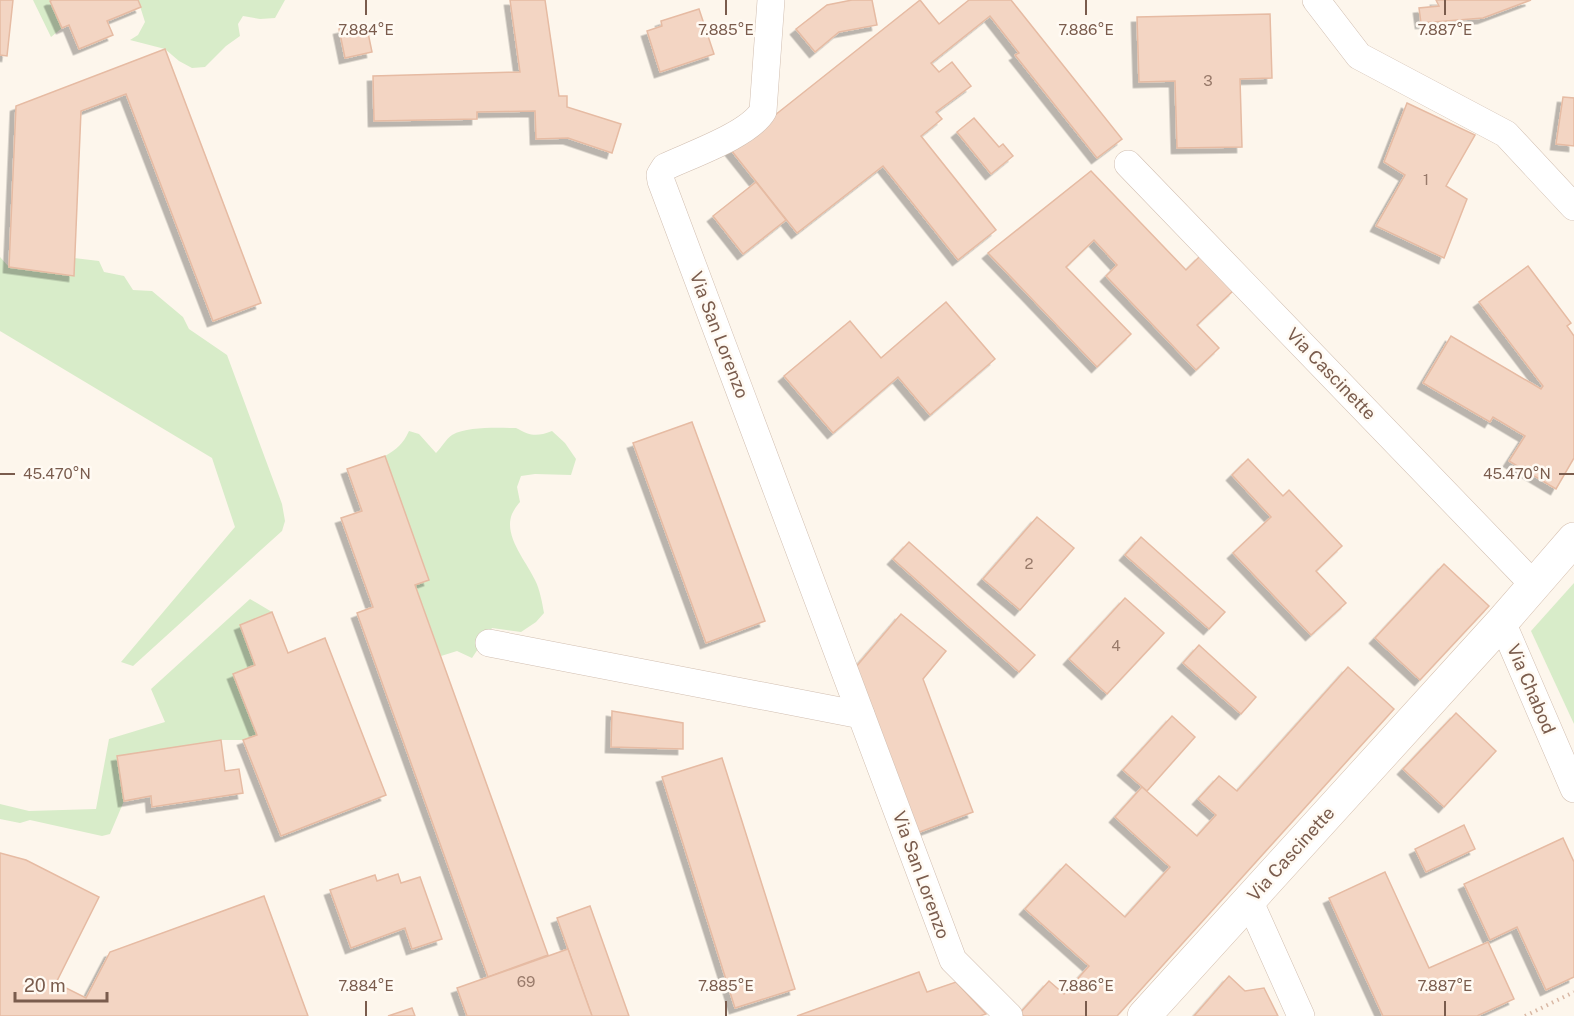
<svg xmlns="http://www.w3.org/2000/svg" width="1574" height="1016" font-family="'Public Sans',sans-serif">
<style>
.green{fill:#d8ecc9}
.building{fill:#f3d5c3;stroke:#e6bba3;stroke-width:1.5;filter:url(#shadow)}
.lines{fill:none;stroke-linecap:round;stroke-linejoin:round}
.street-casing{stroke:#d1beb0;stroke-width:28}
.secondary-casing{stroke:#d6c0b0;stroke-width:34}
.path{stroke:#d9b8a5;stroke-width:4;stroke-dasharray:1.5 4.5;stroke-linecap:butt}
.street{stroke:#fff;stroke-width:27}
.secondary{stroke:#fff;stroke-width:33}
.ticks{fill:none;stroke:#7a5c4d;stroke-width:2}
.labels{text-anchor:middle;stroke-width:5;stroke-linejoin:round;paint-order:stroke}
.number-label{font-size:15px;fill:#987a6a}
.street-label{font-size:18px;fill:#7a5c4d;stroke:#fffaf3}
.ticks-label{font-size:15px;text-anchor:middle;fill:#7a5c4d;stroke:#fffaf3;stroke-width:5;stroke-linejoin:round;paint-order:stroke}
</style>
<defs>
<filter id="shadow"><feDropShadow dx="-5.5" dy="5.5" stdDeviation="0" flood-color="#0004"/></filter>
</defs>
<rect width="100%" height="100%" fill="#fdf6ec"/>
<g class="green">
<polygon points="33,0 52,0 51,1 62,28 51,37"/>
<polygon points="138,0 285,0 275,18 260,19 243,16 238,24 240,36 226,46 205,67 192,68 179,61 165,49 130,40 138,35 145,22"/>
<polygon points="0,257 9,267 73,276 74,258 99,261 104,272 124,276 133,290 152,291 183,317 189,329 227,355 282,504 285,521 282,531 133,666 121,662 235,527 212,458 0,331"/>
<path d="M516,428C531,436 536,437 552,431L565,443L576,459L571,475L535,474L521,476L517,487L520,502C517,505 514,510 512,514C503,536 527,562 535,580C540,590 542,602 544,613L536,622L521,632L492,628L472,658L457,651L441,656L415,585L429,579L385,456C397,449 403,444 409,431L419,434L436,453C441,448 446,439 452,435C468,426 498,428 516,428Z"/>
<polygon points="1574,583 1574,724 1531,631"/>
<polygon points="250,599 272,612 240,625 255,665 233,674 257,735 243,740 221,740 117,756 124,801 110,834 102,836 30,820 20,823 0,819 0,804 29,811 96,809 109,739 165,722 151,689"/>
</g>
<g class="building">
<polygon points="0,0 13,0 7,56 0,55"/>
<polygon points="52,0 138,0 141,7 107,21 113,35 79,49 69,25 62,28 50,1"/>
<polygon points="510,0 545,0 559,96 567,96 567,107 621,124 612,153 568,138 536,139 535,111 477,112 477,119 374,121 373,76 520,72"/>
<polygon points="852,0 872,0 877,25 839,32 815,52 796,29 827,5"/>
<polygon points="920,0 939,24 969,0 1011,0 1122,139 1097,158 1015,55 1019,53 990,16 931,63 939,72 952,62 971,86 936,112 942,119 921,136 996,230 958,260 883,166 797,233 731,150"/>
<polygon points="1436,0 1531,0 1483,18 1421,23 1419,8 1439,6"/>
<polygon points="699,9 714,54 660,72 647,31 662,26 661,21"/>
<polygon points="1270,14 1272,78 1240,79 1242,147 1177,148 1175,81 1139,82 1137,17"/>
<polygon points="366,23 372,52 345,58 339,29"/>
<polygon points="165,49 261,303 213,321 126,94 81,111 74,276 9,267 16,106"/>
<polygon points="1563,97 1574,98 1574,146 1556,144"/>
<polygon points="1407,103 1475,135 1446,186 1467,199 1444,258 1376,226 1405,175 1384,162"/>
<polygon points="974,118 999,147 1003,144 1013,156 991,174 957,132"/>
<polygon points="1091,171 1186,270 1201,255 1234,290 1197,325 1219,348 1196,370 1106,276 1117,265 1094,240 1066,267 1131,334 1097,367 988,253"/>
<polygon points="756,182 786,220 743,254 713,216"/>
<polygon points="1528,266 1571,323 1567,326 1574,336 1574,458 1556,489 1509,461 1525,436 1493,417 1490,422 1423,383 1451,336 1541,389 1543,386 1479,302"/>
<polygon points="946,302 995,359 930,415 898,377 833,433 784,376 850,321 881,358"/>
<polygon points="692,422 765,621 706,643 633,443"/>
<polygon points="385,456 429,580 415,585 548,955 488,977 357,613 373,607 341,518 362,511 347,469"/>
<polygon points="1248,459 1283,496 1289,490 1342,546 1316,571 1346,603 1311,635 1233,553 1271,517 1232,475"/>
<polygon points="1037,517 1074,548 1020,610 983,579"/>
<polygon points="1141,537 1225,612 1209,629 1125,555"/>
<polygon points="909,542 1035,655 1019,672 893,559"/>
<polygon points="1444,564 1489,606 1420,680 1375,638"/>
<polygon points="1125,598 1164,633 1107,694 1069,659"/>
<polygon points="272,612 288,653 325,638 386,795 281,836 243,740 257,735 233,674 255,665 240,625"/>
<polygon points="901,614 946,651 923,679 973,812 917,833 855,668"/>
<polygon points="1199,645 1256,697 1241,714 1183,663"/>
<polygon points="1348,667 1394,709 1117,1016 1024,1016 1020,1013 1049,981 1064,994 1089,966 1025,909 1066,864 1125,917 1170,867 1115,817 1142,787 1197,836 1216,815 1198,799 1219,776 1237,791"/>
<polygon points="612,711 683,723 683,749 611,747"/>
<polygon points="1456,713 1496,751 1444,807 1403,769"/>
<polygon points="1172,716 1195,737 1147,791 1123,770"/>
<polygon points="221,740 225,771 239,769 243,793 152,807 151,796 124,801 117,756"/>
<polygon points="722,758 795,989 735,1008 662,777"/>
<polygon points="1464,825 1475,849 1426,872 1415,849"/>
<polygon points="1563,838 1574,862 1574,977 1546,990 1517,927 1490,940 1464,884"/>
<polygon points="0,853 26,860 99,897 56,983 86,998 110,952 264,896 308,1016 0,1016"/>
<polygon points="1385,872 1429,968 1488,942 1514,999 1477,1016 1383,1016 1329,898"/>
<polygon points="398,874 401,883 420,877 442,939 412,949 405,928 351,948 330,890 375,875 377,881"/>
<polygon points="590,906 629,1016 592,1016 568,949 557,918"/>
<polygon points="568,949 592,1016 467,1016 457,988"/>
<polygon points="919,972 927,992 956,982 986,1014 980,1016 797,1016"/>
<polygon points="1229,976 1245,991 1264,988 1278,1016 1194,1016"/>
<polygon points="412,1008 415,1016 388,1016"/>
</g>
<g class="lines">
<g class="street-casing">
<g id="street">
<path d="M771,0L763,111C749,135 690,155 665,167L660,175L661,181L953,960L1009,1016"/>
<polyline points="1316,0 1359,56 1506,134 1574,207"/>
<polyline points="1128,164 1534,585"/>
<polyline points="1502,622 1574,789"/>
<polyline points="489,643 861,715"/>
<polyline points="1249,900 1301,1016"/>
</g>
</g>
<g class="secondary-casing">
<polyline id="secondary" points="1144,1016 1502,622 1574,539"/>
</g>
<polyline class="path" points="1525,1016 1574,992"/>
<use href="#street" class="street"/>
<use href="#secondary" class="secondary"/>
</g>
<path class="ticks" d="M366,0V15M726,0V15M1086,0V15M1445,0V15M0,474H15M1559,474H1574M366,1001V1016M726,1001V1016M1086,1001V1016M1445,1001V1016"/>
<g class="labels">
<g class="number-label">
<text x="1208" y="86">3</text>
<text x="1426" y="185">1</text>
<text x="1029" y="569">2</text>
<text x="1116" y="651">4</text>
<text x="526" y="987">69</text>
</g>
<g class="street-label">
<text transform="translate(719 335) rotate(69)" y="6">Via San Lorenzo</text>
<text transform="translate(1331 374) rotate(46)" y="6">Via Cascinette</text>
<text transform="translate(1531 689) rotate(67)" y="6">Via Chabod</text>
<text transform="translate(1291 854) rotate(-48)" y="6">Via Cascinette</text>
<text transform="translate(921 875) rotate(70)" y="6">Via San Lorenzo</text>
</g>
</g>
<g class="ticks-label">
<text x="366" y="35">7.884°E</text>
<text x="726" y="35">7.885°E</text>
<text x="1086" y="35">7.886°E</text>
<text x="1445" y="35">7.887°E</text>
<text x="57" y="479">45.470°N</text>
<text x="1517" y="479">45.470°N</text>
<text x="366" y="991">7.884°E</text>
<text x="726" y="991">7.885°E</text>
<text x="1086" y="991">7.886°E</text>
<text x="1445" y="991">7.887°E</text>
</g>
<path d="M15 992v9h92v-9" fill="none" stroke="#7a5c4d" stroke-width="3"/>
<text x="24" y="992" font-size="18" fill="#7a5c4d" stroke="#fffaf3" stroke-width="4.5" paint-order="stroke">20 m</text>
</svg>
